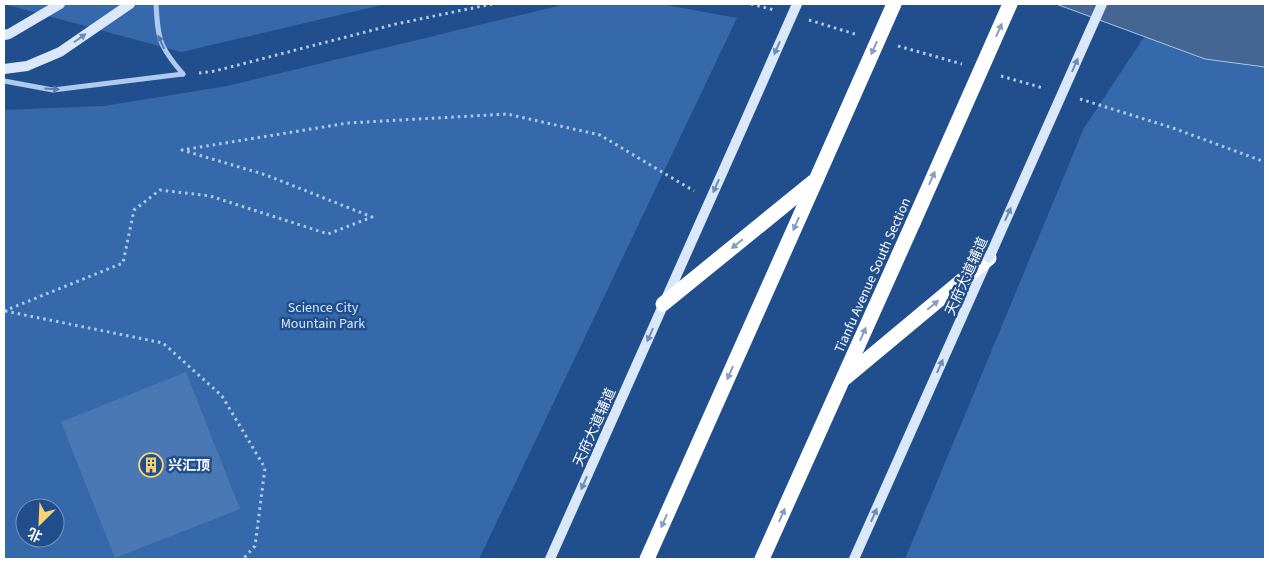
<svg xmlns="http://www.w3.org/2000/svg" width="1269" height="563" font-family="'Source Sans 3','Noto Sans SC',sans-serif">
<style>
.green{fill:#3569ab;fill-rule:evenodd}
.water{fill:#456593;stroke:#a3c5ed}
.building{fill:#4a78b5}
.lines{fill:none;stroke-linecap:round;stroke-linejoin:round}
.path{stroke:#afcaec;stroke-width:3;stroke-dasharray:2.5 4;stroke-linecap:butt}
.street{stroke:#afcaec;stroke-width:5}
.secondary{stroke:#dbe8f9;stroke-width:10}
.highway{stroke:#fff;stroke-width:15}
.secondary-bridge{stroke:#dbe8f9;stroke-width:10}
.highway-bridge{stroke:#fff;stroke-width:15}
.oneway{fill:#859ec0}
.oneway2{fill:#6b8cb8}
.oneway3{fill:#537aae}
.labels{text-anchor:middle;stroke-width:5;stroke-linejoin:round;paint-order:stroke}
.street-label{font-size:14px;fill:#fff;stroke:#214f8d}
.park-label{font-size:14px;fill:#d5e4f9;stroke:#214f8d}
.poi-label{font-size:14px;font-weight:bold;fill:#fff;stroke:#214f8d;text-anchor:start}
</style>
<rect width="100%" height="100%" fill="#214f8d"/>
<g class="green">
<polygon points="4,4 386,4 181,52"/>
<path d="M566,4L666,5L737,18L479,559H4V110L104,106L227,86ZM25,508H55V538H25Z"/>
<polygon points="1166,4 1265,4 1265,559 905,559 1084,128"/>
</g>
<polygon class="water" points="1056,4 1265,4 1265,67 1205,59"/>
<polygon class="building" points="186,372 240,509 115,558 61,422"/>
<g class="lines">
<g class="path">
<polyline points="751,4 774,10"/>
<polyline points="809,20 858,35"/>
<polyline points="898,46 962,64"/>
<polyline points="199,73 215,71 396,24 492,4"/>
<polyline points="1001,76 1043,88"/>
<polyline points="1080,99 1173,128 1265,162"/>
<polyline points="4,311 123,263 134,210 160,190 210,196 328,234 372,217 266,175 182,150 348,123 507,114 600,135 694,191"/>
<polyline points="5,311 163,343 222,396 265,468 255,546 243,559"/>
</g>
<g class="street">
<path d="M156,4C158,40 159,46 183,74"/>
<polyline points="4,81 53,90 183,74"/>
</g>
<g class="secondary">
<polyline points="4,35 9,34 60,4"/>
<polyline points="4,69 27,66 60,52 130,4"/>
<polyline points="550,559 736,142"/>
<polyline points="854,559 986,263"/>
</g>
<g class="highway">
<polyline points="663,304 813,182"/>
<polyline points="845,378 989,258"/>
<polyline points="647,559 816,180"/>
<polyline points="762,559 913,223"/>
</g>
<g class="secondary-bridge">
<polyline points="736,142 797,4"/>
<polyline points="989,258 1102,4"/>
</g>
<g class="highway-bridge">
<polyline points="816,180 894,4"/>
<polyline points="913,223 1010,4"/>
</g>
</g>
<defs><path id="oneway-solid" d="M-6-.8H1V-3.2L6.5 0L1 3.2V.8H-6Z" transform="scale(1.25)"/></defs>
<g class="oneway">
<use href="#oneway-solid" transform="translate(999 30) rotate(-66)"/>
<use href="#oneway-solid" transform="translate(874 48) rotate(114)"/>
<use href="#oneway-solid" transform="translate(932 178) rotate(-66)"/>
<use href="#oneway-solid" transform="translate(796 224) rotate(114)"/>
<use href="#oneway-solid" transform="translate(737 244) rotate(141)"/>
<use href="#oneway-solid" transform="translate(933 305) rotate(-40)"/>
<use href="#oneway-solid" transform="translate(863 334) rotate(-66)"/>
<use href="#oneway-solid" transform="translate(730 373) rotate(114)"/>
<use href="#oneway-solid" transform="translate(782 515) rotate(-66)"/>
<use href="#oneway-solid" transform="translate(664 521) rotate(114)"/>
</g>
<g class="oneway2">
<use href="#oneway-solid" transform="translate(80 38) rotate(-35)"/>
<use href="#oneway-solid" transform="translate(777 48) rotate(114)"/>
<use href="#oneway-solid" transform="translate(1075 65) rotate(-66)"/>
<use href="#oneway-solid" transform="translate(716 186) rotate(114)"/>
<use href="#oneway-solid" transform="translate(1008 214) rotate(-66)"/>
<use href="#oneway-solid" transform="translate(650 335) rotate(114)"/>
<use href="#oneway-solid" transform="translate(940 366) rotate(-66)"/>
<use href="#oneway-solid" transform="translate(584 483) rotate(114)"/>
<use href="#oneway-solid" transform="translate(874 515) rotate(-66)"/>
</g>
<g class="oneway3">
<use href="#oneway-solid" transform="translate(161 42) rotate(-114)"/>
<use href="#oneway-solid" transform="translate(52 89) rotate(3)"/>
</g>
<defs>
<g id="building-ring" transform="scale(1.25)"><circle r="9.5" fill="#214f8d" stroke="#f9d371" stroke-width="1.5"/><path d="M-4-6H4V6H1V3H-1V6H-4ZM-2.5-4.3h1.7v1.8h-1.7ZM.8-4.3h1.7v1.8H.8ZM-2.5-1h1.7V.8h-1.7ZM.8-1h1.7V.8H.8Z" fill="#f9d371"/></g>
</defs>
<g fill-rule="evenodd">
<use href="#building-ring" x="151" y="465"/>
</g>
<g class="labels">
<g class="street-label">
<text transform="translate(872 275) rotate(-66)" y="5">Tianfu Avenue South Section</text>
<text transform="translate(966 276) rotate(-66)" y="5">天府大道辅道</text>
<text transform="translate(594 427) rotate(-66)" y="5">天府大道辅道</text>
</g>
<g class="park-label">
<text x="323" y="312">Science City<tspan x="323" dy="16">Mountain Park</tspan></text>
</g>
<g class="poi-label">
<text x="168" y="470">兴汇顶</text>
</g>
</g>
<rect width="1269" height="563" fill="none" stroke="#ffffff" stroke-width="10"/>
<g transform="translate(40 523) rotate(204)"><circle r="24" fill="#214f8d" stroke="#7a95bb"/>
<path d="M0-4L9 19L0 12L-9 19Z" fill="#f9d371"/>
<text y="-8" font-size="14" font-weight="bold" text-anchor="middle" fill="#ffffff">北</text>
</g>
</svg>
